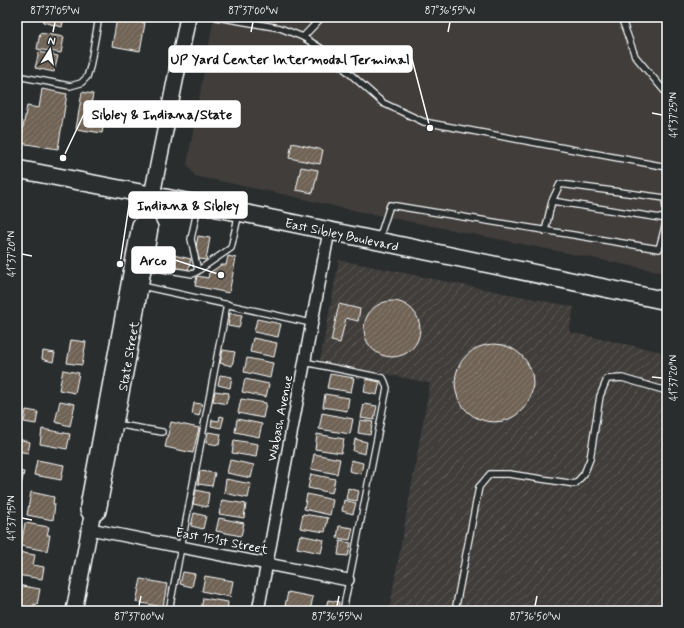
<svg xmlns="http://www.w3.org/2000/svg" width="684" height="628" font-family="Mynerve,sans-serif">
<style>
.built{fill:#3f3e3a}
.industrial{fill:url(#industrial-furrows)}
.building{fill:url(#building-hatch);stroke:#fff}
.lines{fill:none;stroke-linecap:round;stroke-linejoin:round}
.service-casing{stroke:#fff;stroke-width:8}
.minor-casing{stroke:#fff;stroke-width:14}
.secondary-casing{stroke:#fff;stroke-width:18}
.primary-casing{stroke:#fff;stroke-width:20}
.service{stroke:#2a2d2e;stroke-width:5.5}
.minor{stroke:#2a2d2e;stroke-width:11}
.secondary{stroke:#2a2d2e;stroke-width:15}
.primary{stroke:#2a2d2e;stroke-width:17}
.ticks{fill:none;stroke:#fff;stroke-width:1.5}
.labels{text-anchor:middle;stroke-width:3.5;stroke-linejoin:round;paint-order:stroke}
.street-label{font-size:13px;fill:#fff;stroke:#2a2d2e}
.leader{fill:none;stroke:#fff;stroke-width:1.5}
.callout-dot{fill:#fff;stroke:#2a2d2e;stroke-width:1.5}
.callout{fill:#fff;stroke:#fff;stroke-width:1.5}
.callout-label{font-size:14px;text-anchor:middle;font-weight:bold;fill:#111}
.neatline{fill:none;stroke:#fff;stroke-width:1.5}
.ticks-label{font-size:10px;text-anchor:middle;fill:#fff}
</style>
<defs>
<pattern id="industrial-furrows" width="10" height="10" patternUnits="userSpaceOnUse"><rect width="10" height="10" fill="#3f3e3a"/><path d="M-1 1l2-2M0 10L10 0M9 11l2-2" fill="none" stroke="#5c5b58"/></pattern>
<pattern id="building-hatch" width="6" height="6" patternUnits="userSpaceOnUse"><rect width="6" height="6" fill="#6f6456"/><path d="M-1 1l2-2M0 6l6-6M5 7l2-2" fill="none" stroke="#857b6f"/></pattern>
</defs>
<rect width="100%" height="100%" fill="#2a2d2e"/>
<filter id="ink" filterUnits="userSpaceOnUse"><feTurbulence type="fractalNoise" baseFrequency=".025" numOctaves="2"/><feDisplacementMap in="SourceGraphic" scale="8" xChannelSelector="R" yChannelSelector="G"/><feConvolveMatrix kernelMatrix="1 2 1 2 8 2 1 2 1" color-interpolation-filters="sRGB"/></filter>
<g filter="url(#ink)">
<polygon class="built" points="214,17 667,17 667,273 337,207 287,195 195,176 187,164"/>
<polygon class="industrial" points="339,260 574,307 569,332 667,353 667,611 389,611 430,383 320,361"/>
<g class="building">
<polygon points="44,17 64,17 62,27 43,22"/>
<polygon points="117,18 145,23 140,51 112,46"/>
<polygon points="40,33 64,37 61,53 37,49"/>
<polygon points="39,52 58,56 54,72 35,68"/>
<polygon points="42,89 67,94 58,149 20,143 27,106 39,108"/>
<polygon points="82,92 93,94 89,115 105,118 102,133 76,129"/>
<polygon points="292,143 323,150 320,164 289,158"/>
<polygon points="301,167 318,170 313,193 296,190"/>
<polygon points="198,236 210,238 206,260 194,258"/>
<polygon points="169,254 191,259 188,271 166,266"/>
<polygon points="228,256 236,258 229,293 195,286 197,276 208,278 209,273 221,265 226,265"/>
<circle cx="392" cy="329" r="28"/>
<polygon points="339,304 360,309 358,321 346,318 340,343 331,341"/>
<polygon points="230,313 242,315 239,328 228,326"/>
<polygon points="257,319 281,324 278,337 254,332"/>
<polygon points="253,338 277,343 274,357 250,352"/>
<polygon points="71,340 86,342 82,365 67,363"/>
<circle cx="494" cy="383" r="39"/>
<polygon points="223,350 235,352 232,366 220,363"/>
<polygon points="43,351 55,353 53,362 42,359"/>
<polygon points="247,358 273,363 270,378 244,372"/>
<polygon points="63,370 79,373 75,393 59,390"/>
<polygon points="330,374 354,378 351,392 327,388"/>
<polygon points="220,375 232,377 230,388 218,385"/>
<polygon points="245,379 269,384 266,397 242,392"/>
<polygon points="366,379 380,382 377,395 364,392"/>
<polygon points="215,391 229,393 226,404 213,401"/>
<polygon points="325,394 349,398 347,411 323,407"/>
<polygon points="241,399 266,403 263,418 238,413"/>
<polygon points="60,401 75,404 70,426 55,422"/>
<polygon points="194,403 202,404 199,416 192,414"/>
<polygon points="364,404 377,406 374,420 361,418"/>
<polygon points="26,410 38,412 36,424 24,422"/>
<polygon points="322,413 353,419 350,434 319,429"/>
<polygon points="220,416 224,417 221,428 211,426 212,420 219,421"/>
<polygon points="237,419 262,424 259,437 235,432"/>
<polygon points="360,420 373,422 370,435 358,433"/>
<polygon points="171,422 199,428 193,453 165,447"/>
<polygon points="42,429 70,434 67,449 40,444"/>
<polygon points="208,432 221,434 219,445 206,443"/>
<polygon points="317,434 344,439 341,453 315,449"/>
<polygon points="18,439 30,442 28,453 17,451"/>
<polygon points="355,439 367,442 365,454 353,451"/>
<polygon points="234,440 258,444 256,457 232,453"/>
<polygon points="314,454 340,459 337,474 311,469"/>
<polygon points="37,460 64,465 61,480 34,475"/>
<polygon points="230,460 254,465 251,478 227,473"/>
<polygon points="351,460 363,463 361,474 349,471"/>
<polygon points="17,471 24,472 21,485 17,484"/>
<polygon points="200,471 215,473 212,486 198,484"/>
<polygon points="311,474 335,479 332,493 308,488"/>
<polygon points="226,479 251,484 248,498 224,493"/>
<polygon points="348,488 359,491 357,501 346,499"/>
<polygon points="196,490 209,493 207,507 193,504"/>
<polygon points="31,492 54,497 53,504 55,504 53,520 27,515"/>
<polygon points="307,494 333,500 330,515 304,509"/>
<polygon points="222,500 246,504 244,518 219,514"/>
<polygon points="344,500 356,503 353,514 342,511"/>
<polygon points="194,513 206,516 203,529 191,526"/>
<polygon points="303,514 328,518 325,532 300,528"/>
<polygon points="219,518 244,523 241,536 216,531"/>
<polygon points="25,523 49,527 47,535 50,535 47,551 21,546"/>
<polygon points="339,526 353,528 350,540 337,538"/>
<polygon points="300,535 324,540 321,553 297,548"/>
<polygon points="340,541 351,543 348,556 338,555"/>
<polygon points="18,552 35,555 33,565 44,567 42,579 17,575"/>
<polygon points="183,572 195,574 192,587 180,584"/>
<polygon points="205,576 233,581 230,597 202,591"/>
<polygon points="141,579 167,584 163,607 136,602"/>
<polygon points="17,585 40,589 37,605 34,604 33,611 17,608"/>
<polygon points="288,592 313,597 310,611 285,606"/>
<polygon points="203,598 228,602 227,611 201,611"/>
<polygon points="328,600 339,602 338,611 325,611"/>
</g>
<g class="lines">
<g class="service-casing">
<g id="service">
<polyline points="217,17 280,28 303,37 322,49 383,103 424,122 667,167"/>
<polyline points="621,17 635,56 667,94"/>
<polyline points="303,37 322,17"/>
<polyline points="17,76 70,86 81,83 87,77 90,67 99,17"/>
<polyline points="552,201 667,219"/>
<polyline points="198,206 191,239 198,271"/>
<polyline points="379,239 390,205 659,249 667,219 665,198 560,184 552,201 545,231"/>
<polyline points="144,266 193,274 231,248 239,213"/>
<polyline points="142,286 311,323"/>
<polyline points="304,362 383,378 385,382 387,388 343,611"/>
<polyline points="115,424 162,432"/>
<polyline points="169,611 227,304"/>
<polyline points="455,611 479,487 490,474 509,474 575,484 584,474 590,459 600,396 607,379 622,378 667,391"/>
</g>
</g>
<g class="minor-casing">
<g id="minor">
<polyline points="90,529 348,580"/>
<polyline points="258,611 329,231"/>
</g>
</g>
<g class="secondary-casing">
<g id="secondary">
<polyline points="92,516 88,510 88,506 140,225 146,221"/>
<polyline points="74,611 92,516 98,511 129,352 150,228 146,221 152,195 188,17"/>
</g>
</g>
<g class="primary-casing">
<polyline id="primary" points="17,169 258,216 667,301"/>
</g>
<use href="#service" class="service"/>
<use href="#minor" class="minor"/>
<use href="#secondary" class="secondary"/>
<use href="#primary" class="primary"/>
</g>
</g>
<path class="ticks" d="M53,32L55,22M251,32L253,22M448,32L450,22M652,113L662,115M22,254L32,256M652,377L662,378M22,518L32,520M139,606L141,596M337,606L339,596M535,606L537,596"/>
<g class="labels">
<g class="street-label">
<text transform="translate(342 234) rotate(12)" y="5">East Sibley Boulevard</text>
<text transform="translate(128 356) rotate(-80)" y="5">State Street</text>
<text transform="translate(279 418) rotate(-79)" y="5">Wabash Avenue</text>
<text transform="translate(222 540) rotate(11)" y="5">East 151st Street</text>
</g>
</g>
<path class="leader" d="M430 128L412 59M63 158L84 114M120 264L129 205M221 275L175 260"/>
<g class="callout-dot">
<circle cx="430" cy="128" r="4"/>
<circle cx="63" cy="158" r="4"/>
<circle cx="120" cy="264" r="4"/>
<circle cx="221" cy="275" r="4"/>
</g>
<g class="callout">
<rect x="169" y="46" width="243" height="26" rx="4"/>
<rect x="84" y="101" width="156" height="26" rx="4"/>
<rect x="129" y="192" width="118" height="26" rx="4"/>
<rect x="132" y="247" width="43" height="26" rx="4"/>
</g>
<g class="callout-label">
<text x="290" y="64">UP Yard Center Intermodal Terminal</text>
<text x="162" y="119">Sibley &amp; Indiana/State</text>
<text x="188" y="210">Indiana &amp; Sibley</text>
<text x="153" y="265">Arco</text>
</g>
<rect width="684" height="628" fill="none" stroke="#2a2d2e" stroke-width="44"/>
<g transform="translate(50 50) rotate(11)" stroke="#2a2d2e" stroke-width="3" paint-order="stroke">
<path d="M0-3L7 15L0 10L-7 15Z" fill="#ffffff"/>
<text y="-6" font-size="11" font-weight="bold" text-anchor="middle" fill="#ffffff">N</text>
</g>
<rect x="22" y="22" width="640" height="584" class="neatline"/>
<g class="ticks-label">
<text x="55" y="14">87°37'05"W</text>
<text x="253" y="14">87°37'00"W</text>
<text x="450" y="14">87°36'55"W</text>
<text transform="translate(673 115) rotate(-90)" y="4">41°37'25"N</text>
<text transform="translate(11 254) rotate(-90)" y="4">41°37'20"N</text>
<text transform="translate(673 378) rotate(-90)" y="4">41°37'20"N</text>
<text transform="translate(11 518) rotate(-90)" y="4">41°37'15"N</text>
<text x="139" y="620">87°37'00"W</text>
<text x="337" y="620">87°36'55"W</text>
<text x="535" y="620">87°36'50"W</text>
</g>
</svg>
